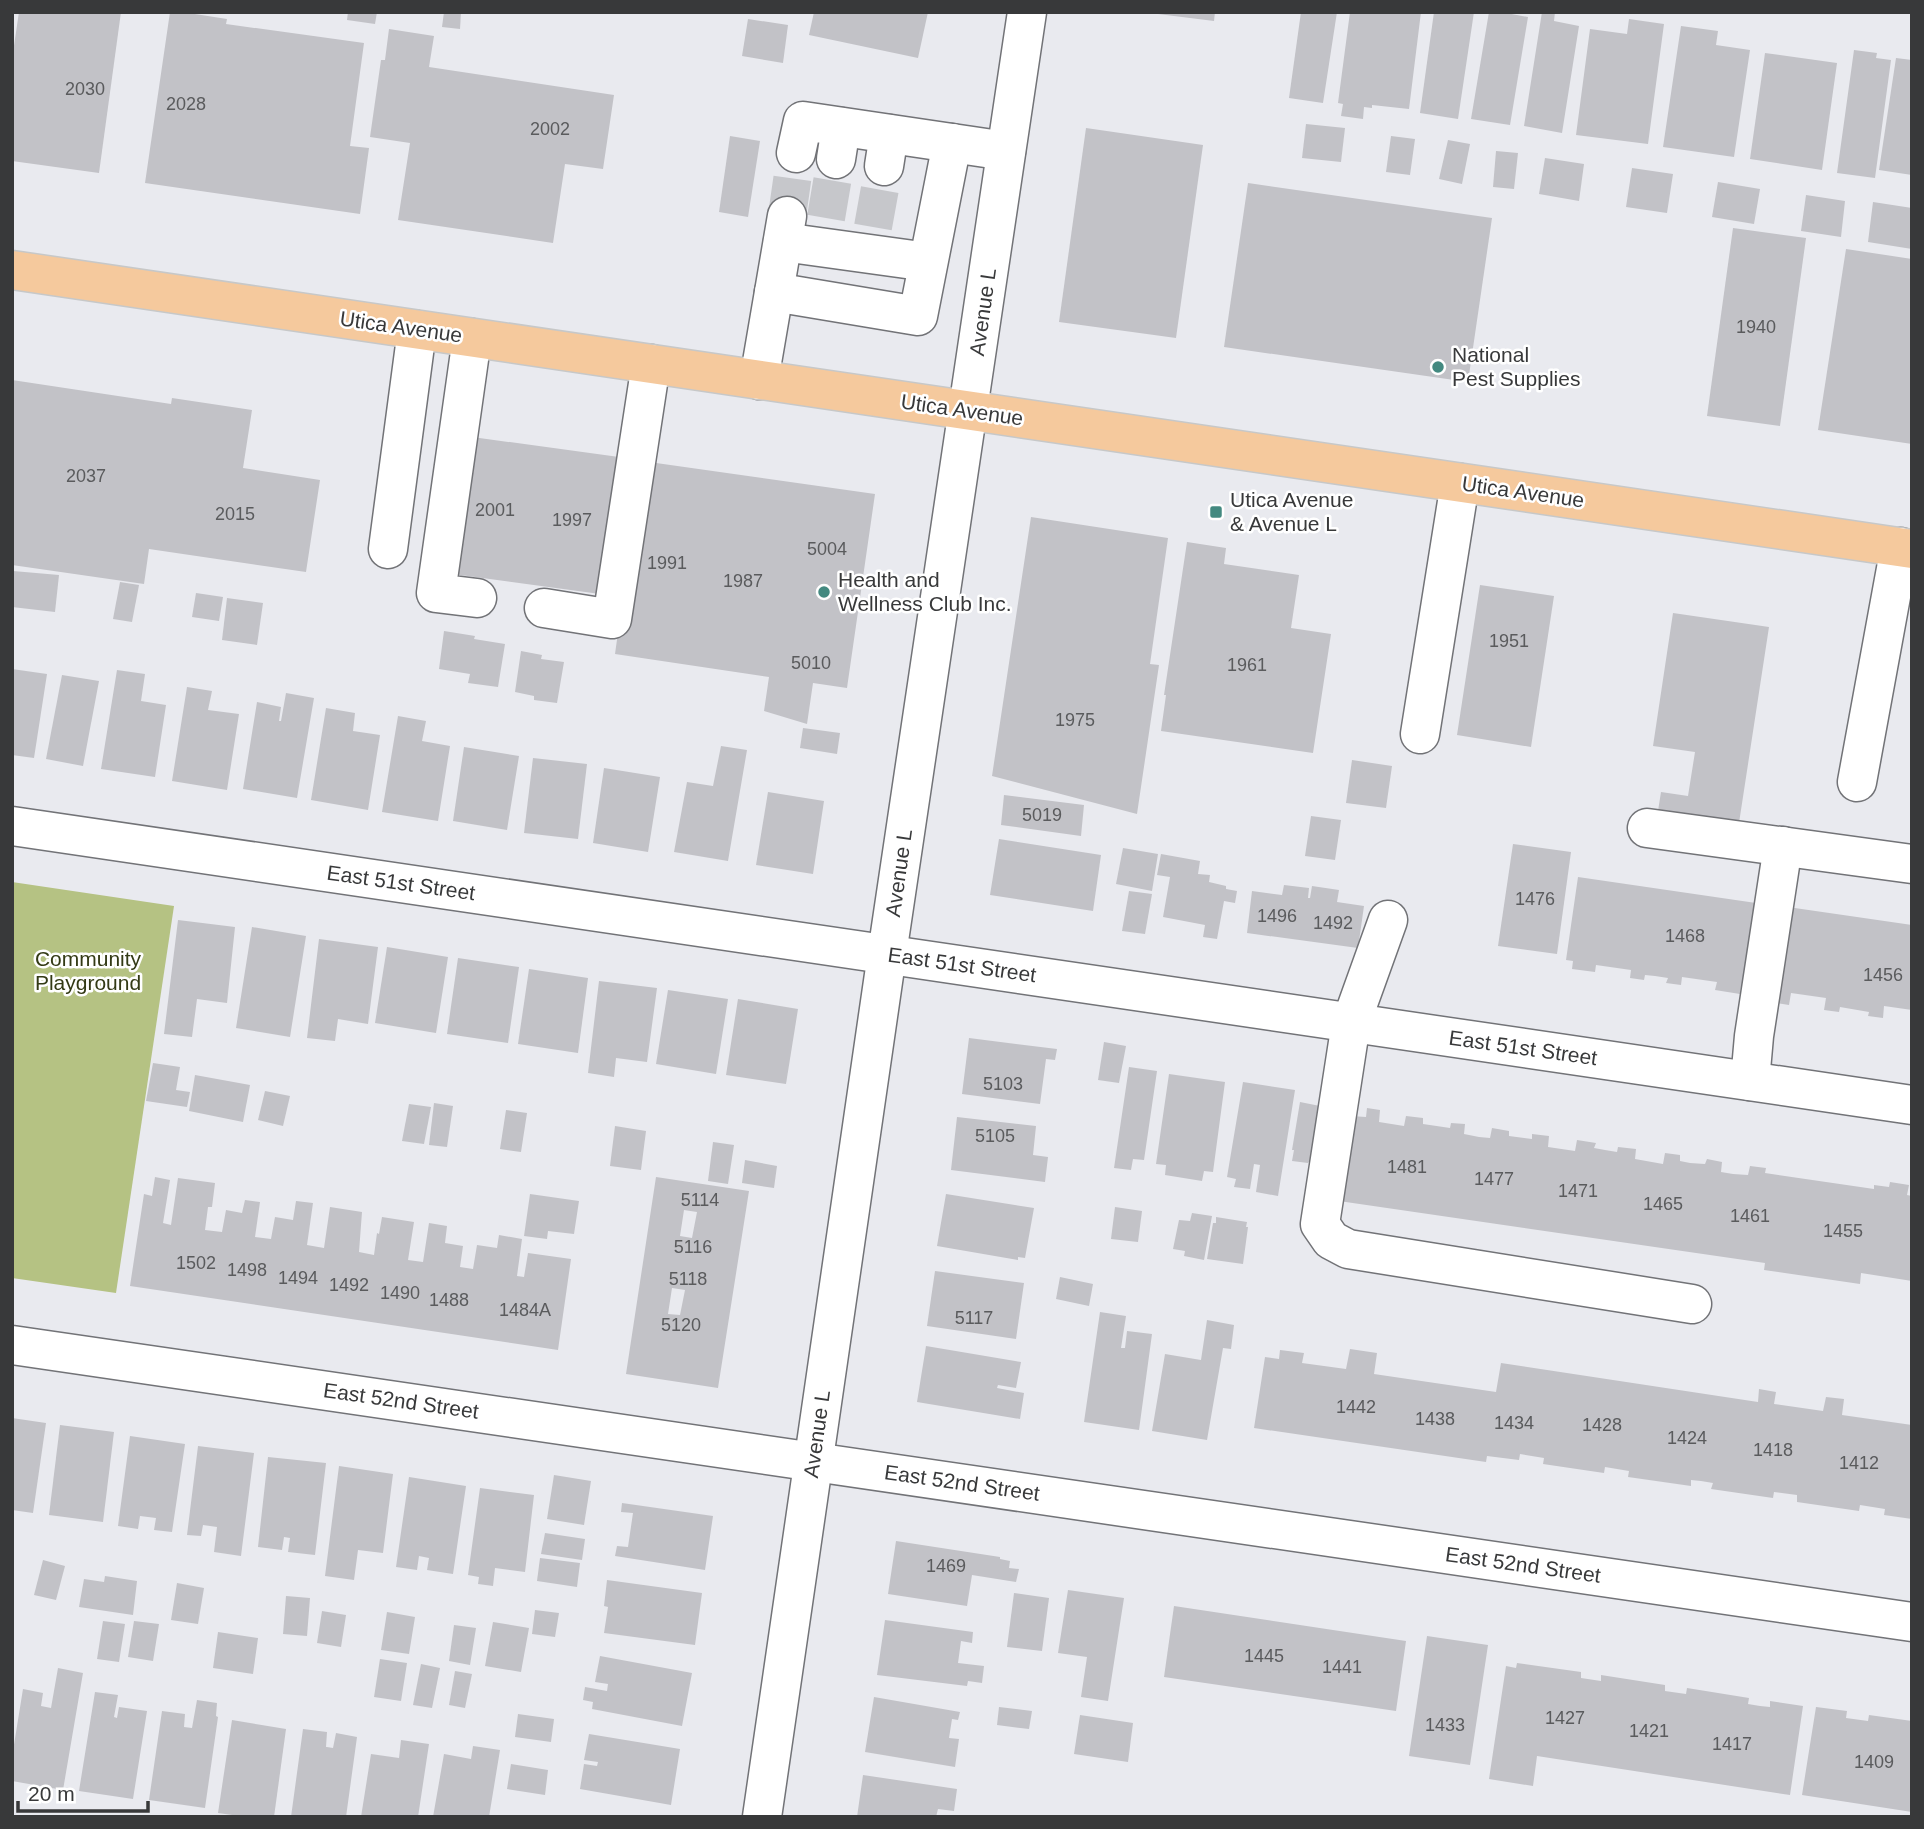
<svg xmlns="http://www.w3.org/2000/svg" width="1924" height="1829" font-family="Arial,sans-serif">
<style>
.green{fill:#b5c283}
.building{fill:#c2c2c7;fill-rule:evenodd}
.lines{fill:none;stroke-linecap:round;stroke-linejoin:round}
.minor-tunnel{stroke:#c6c7cb;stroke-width:38;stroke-dasharray:38 19;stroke-linecap:butt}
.minor-casing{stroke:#727377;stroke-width:41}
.major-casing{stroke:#c7c8c8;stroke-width:41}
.minor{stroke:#fff;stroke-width:38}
.major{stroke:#f5c99d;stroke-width:38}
.poi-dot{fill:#438980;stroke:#fff;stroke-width:2.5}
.labels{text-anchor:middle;stroke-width:5;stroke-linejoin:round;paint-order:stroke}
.number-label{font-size:18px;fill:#5a5b5d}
.street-label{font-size:21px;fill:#38393a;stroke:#fff}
.poi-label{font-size:21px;fill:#38393a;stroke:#fff;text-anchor:start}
.park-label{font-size:21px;fill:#333a15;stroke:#fff}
</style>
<rect width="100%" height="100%" fill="#e9eaef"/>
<polygon class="green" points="12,882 174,906 116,1293 12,1278"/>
<g class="building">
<polygon points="19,12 121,12 99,173 12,161 12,59"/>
<polygon points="170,12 182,12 227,19 226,24 364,43 350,146 369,148 360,214 145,183"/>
<polygon points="348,12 377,12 375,24 347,20"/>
<polygon points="444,12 461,12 460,29 442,27"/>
<polygon points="814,12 928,12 918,58 809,35"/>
<polygon points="1158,12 1215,12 1214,21 1158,14"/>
<polygon points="1301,12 1337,12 1323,103 1289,98"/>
<polygon points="1350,12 1421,12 1409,109 1372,105 1372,108 1364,107 1363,119 1341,116 1343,104 1338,103"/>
<polygon points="1434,12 1474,12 1458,119 1420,113"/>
<polygon points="1489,12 1501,12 1528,17 1510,125 1471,119"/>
<polygon points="1542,12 1555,12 1554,21 1579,26 1562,133 1524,126"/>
<polygon points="748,19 788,25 783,63 742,56"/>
<polygon points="1629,19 1664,24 1648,144 1576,135 1590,29 1627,34"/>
<polygon points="1681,26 1718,31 1716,45 1750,50 1734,157 1663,147"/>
<polygon points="389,29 434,36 429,67 614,95 603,169 565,164 553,243 398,220 410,143 370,137 381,60 385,60"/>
<polygon points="1854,50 1877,53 1876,58 1891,60 1875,178 1837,173"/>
<polygon points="1765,53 1837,63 1822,170 1750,159"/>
<polygon points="1896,58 1912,60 1912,175 1879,170"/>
<polygon points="1306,124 1345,128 1341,162 1302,158"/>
<polygon points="1086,128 1203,145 1176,338 1059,322"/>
<polygon points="730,136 760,141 748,217 719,212"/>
<polygon points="1391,136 1415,139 1410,175 1386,172"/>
<polygon points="1448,140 1470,144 1462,184 1439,179"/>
<polygon points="1496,151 1518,153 1514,189 1493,187"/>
<polygon points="1545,158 1584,164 1579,201 1539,194"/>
<polygon points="1632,168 1673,174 1667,213 1626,207"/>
<polygon points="1718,182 1760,189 1754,224 1712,217"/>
<polygon points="1248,183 1492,218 1468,382 1224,347"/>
<polygon points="1806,195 1845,201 1841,237 1801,231"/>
<polygon points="1873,202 1912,208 1912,249 1868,242"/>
<polygon points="1733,228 1806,238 1780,426 1707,416"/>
<polygon points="1846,249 1912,259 1912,444 1818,430"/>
<polygon points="12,380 171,404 172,398 252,410 243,468 320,480 306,572 149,549 144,584 12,565"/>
<polygon points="465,436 619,457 600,594 446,573"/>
<polygon points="642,461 875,494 847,688 813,683 807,724 764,711 769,677 615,654"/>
<polygon points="1031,517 1168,538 1150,664 1159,665 1137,814 992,776"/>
<polygon points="1187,542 1226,548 1224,564 1299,575 1291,628 1331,634 1313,753 1161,731 1166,695 1164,695"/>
<polygon points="13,571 59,575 55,612 12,607"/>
<polygon points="120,582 139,585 132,622 113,619"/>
<polygon points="1480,585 1554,596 1531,747 1457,735"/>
<polygon points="196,593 223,597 219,621 192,617"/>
<polygon points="227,598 263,603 257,645 222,640"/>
<polygon points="1673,613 1769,627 1739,823 1658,811 1661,792 1688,796 1695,752 1653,746"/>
<polygon points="444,631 475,636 474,639 505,644 498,687 468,683 470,674 439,669"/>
<polygon points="521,651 542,655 541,659 564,662 557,703 534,700 534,696 515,692"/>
<polygon points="12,669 47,674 34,758 12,755"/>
<polygon points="117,670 145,674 141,701 166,705 155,777 101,769"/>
<polygon points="62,675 99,681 83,766 46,759"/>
<polygon points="187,687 212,691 208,710 239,714 227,790 172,781"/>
<polygon points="286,693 314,698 297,798 243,789 257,702 281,707 279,721 281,721"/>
<polygon points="326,708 355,713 353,731 380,735 368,810 311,800"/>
<polygon points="398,716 426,721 422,741 450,746 438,821 382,812"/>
<polygon points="803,728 840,733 837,754 800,748"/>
<polygon points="721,746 747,750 728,861 674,852 687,782 713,786"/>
<polygon points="464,747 519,756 507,830 453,821"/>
<polygon points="533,758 587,764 578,839 524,833"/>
<polygon points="1352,760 1392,766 1386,808 1346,803"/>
<polygon points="604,768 660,777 648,852 593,843"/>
<polygon points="768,792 824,801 813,874 756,865"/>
<polygon points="1004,795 1084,805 1081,836 1001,825"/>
<polygon points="1311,816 1341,820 1335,860 1305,856"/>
<polygon points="999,839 1101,855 1093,911 990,895"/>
<polygon points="1513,844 1571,852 1557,954 1498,946"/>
<polygon points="1123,848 1158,854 1152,891 1116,884"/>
<polygon points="1161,854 1200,861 1198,874 1210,875 1209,882 1226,886 1226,889 1237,891 1235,903 1224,901 1217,939 1203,937 1205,925 1163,917 1170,877 1157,875"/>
<polygon points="1578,877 1756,903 1744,986 1741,986 1740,994 1715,990 1717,982 1682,977 1681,985 1666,983 1668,978 1655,976 1645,975 1644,980 1630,978 1631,970 1596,965 1595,972 1572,969 1573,961 1566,960"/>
<polygon points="1284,885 1309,888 1308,898 1310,898 1312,886 1339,890 1337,902 1364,906 1358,948 1247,933 1252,891 1282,895"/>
<polygon points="1129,891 1152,894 1145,934 1122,931"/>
<polygon points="1781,906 1912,925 1912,1010 1884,1006 1883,1018 1868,1016 1869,1012 1840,1007 1839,1012 1824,1010 1826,998 1791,993 1789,1005 1777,1003"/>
<polygon points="178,920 235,927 227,1003 197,999 192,1037 164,1034"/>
<polygon points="252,927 306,936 290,1037 236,1028"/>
<polygon points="319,939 378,947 368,1024 338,1019 335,1041 307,1038"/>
<polygon points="387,947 448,957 436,1033 375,1023"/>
<polygon points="458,958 519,967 508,1043 447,1034"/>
<polygon points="529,969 588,978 578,1053 518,1044"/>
<polygon points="599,981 657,988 647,1062 616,1058 614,1077 588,1073"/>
<polygon points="668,990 728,999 716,1074 656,1064"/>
<polygon points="738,999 798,1009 786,1084 726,1075"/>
<polygon points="969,1038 1057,1049 1055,1060 1046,1059 1040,1104 962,1094"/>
<polygon points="1104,1042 1126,1046 1119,1083 1098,1080"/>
<polygon points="153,1063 180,1067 176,1090 190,1092 187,1107 146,1101"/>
<polygon points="1129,1067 1157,1071 1144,1160 1133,1159 1131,1170 1114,1168"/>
<polygon points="1169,1074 1225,1082 1213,1172 1204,1171 1202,1181 1165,1175 1166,1165 1156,1164"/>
<polygon points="195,1075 250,1085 243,1122 189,1111"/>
<polygon points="1243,1082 1295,1090 1278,1196 1256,1192 1260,1165 1254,1164 1250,1189 1234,1187 1236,1179 1227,1177"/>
<polygon points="265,1091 290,1096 283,1126 258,1120"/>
<polygon points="1300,1102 1330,1108 1314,1154 1308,1163 1292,1161 1294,1150 1292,1150"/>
<polygon points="434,1103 453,1106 447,1147 429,1145"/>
<polygon points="409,1104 431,1107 424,1144 402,1141"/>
<polygon points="1367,1108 1380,1110 1379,1122 1404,1126 1406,1116 1423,1118 1423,1124 1450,1128 1451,1123 1465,1124 1464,1134 1479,1137 1490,1138 1492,1128 1509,1131 1509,1136 1532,1139 1532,1134 1549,1136 1548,1147 1575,1151 1577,1140 1596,1143 1594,1148 1605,1150 1617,1152 1618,1147 1636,1149 1635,1159 1663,1164 1665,1153 1680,1155 1680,1161 1690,1163 1705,1164 1707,1159 1722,1162 1721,1172 1733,1174 1748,1175 1750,1166 1766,1168 1765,1173 1874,1189 1874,1185 1889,1187 1890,1182 1909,1185 1907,1195 1912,1196 1912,1281 1861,1273 1860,1284 1764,1270 1765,1263 1339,1201 1351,1116 1366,1117"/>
<polygon points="506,1110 527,1113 521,1152 500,1149"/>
<polygon points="957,1117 1036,1126 1033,1155 1048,1157 1045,1182 951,1170"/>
<polygon points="615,1126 646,1131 641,1170 610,1166"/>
<polygon points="713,1142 734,1145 728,1184 708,1181"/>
<polygon points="745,1160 777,1166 774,1188 742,1183"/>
<polygon points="155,1177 170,1180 163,1223 171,1225 178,1178 215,1183 212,1207 208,1207 205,1230 222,1232 226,1210 242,1213 245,1200 260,1202 255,1237 271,1239 275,1217 293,1220 296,1201 313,1203 307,1245 324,1248 330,1207 362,1212 359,1252 374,1255 377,1233 379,1234 382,1217 414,1222 408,1260 423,1262 429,1223 447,1226 445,1243 463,1246 460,1267 473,1269 477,1245 497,1248 499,1235 522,1239 517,1276 524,1277 528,1253 571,1259 558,1350 130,1286 144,1194 152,1196"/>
<path d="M656,1177L749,1191L718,1388L626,1374ZM684,1210L697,1212L692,1238L680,1236ZM672,1288L685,1290L680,1315L668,1314Z"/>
<polygon points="530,1194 579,1201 574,1234 548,1231 547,1239 524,1236"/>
<polygon points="946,1194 1034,1208 1025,1258 1018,1257 1018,1260 937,1246"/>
<polygon points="1115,1207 1142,1211 1138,1242 1111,1239"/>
<polygon points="1192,1213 1212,1216 1204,1260 1184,1256 1185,1251 1173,1249 1179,1220 1190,1221"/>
<polygon points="1216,1217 1247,1222 1246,1227 1248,1227 1243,1264 1207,1259 1213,1223 1216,1223"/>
<polygon points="935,1271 1024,1283 1016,1339 927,1326"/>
<polygon points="1060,1277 1093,1284 1089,1306 1056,1299"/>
<polygon points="1100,1312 1126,1316 1121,1348 1125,1348 1127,1331 1152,1334 1139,1430 1084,1422"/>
<polygon points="1207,1320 1234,1325 1231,1349 1223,1348 1207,1440 1152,1431 1165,1354 1201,1360"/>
<polygon points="926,1346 1021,1362 1016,1388 998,1385 997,1388 1024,1393 1020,1419 917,1402"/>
<polygon points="1350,1349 1377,1353 1374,1374 1496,1392 1501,1363 1758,1402 1759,1389 1776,1392 1774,1404 1823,1411 1826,1397 1844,1399 1842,1415 1912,1425 1912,1519 1884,1515 1885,1509 1860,1505 1859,1511 1797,1502 1797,1495 1774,1492 1773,1498 1711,1489 1713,1483 1701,1481 1691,1480 1691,1486 1628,1477 1629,1471 1605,1467 1604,1473 1543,1464 1544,1458 1520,1454 1519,1460 1487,1456 1486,1462 1254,1428 1265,1357 1279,1359 1280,1350 1304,1353 1302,1363 1346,1369"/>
<polygon points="12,1418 46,1423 33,1513 12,1510"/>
<polygon points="60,1425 114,1432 103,1522 49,1515"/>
<polygon points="130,1436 185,1444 172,1532 154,1530 156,1518 140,1516 138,1529 118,1526"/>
<polygon points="198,1446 254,1453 241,1556 214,1552 217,1527 203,1525 201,1536 187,1535"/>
<polygon points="268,1457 326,1463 315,1555 288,1552 290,1538 284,1537 282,1550 258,1547"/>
<polygon points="339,1466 393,1474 383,1553 358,1550 354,1580 325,1576"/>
<polygon points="554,1475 591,1481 584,1525 547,1519"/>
<polygon points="409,1477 466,1486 453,1574 427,1570 429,1558 419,1556 417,1570 396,1567"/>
<polygon points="480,1488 534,1495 525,1572 495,1568 493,1586 478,1584 479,1577 468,1575"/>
<polygon points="622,1503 713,1516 705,1570 615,1556 617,1546 628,1547 633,1513 621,1512"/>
<polygon points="545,1533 585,1539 582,1560 541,1554"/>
<polygon points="896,1541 1000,1557 1000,1559 1010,1561 1009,1568 1019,1569 1016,1582 972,1575 967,1606 888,1594"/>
<polygon points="540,1558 580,1563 577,1587 537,1581"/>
<polygon points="43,1560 65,1566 56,1600 34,1595"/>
<polygon points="105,1576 137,1581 133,1615 79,1607 84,1579 104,1582"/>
<polygon points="607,1580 702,1593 695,1645 604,1633 608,1607 604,1606"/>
<polygon points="177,1583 204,1588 198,1624 171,1620"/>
<polygon points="1068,1590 1124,1598 1108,1701 1081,1697 1087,1657 1058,1653"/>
<polygon points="1014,1593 1049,1598 1042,1651 1007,1647"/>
<polygon points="286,1596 310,1598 307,1636 283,1634"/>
<polygon points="1174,1606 1406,1641 1396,1711 1164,1677"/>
<polygon points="535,1610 559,1613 555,1637 532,1634"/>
<polygon points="322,1611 346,1615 341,1647 317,1643"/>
<polygon points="387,1612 415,1617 409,1654 381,1650"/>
<polygon points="885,1620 973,1632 972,1643 961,1641 958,1663 984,1666 982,1683 968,1681 967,1686 877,1675"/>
<polygon points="103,1621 125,1624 119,1662 97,1659"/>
<polygon points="134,1621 159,1624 153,1661 128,1657"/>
<polygon points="493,1622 529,1628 521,1672 485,1666"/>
<polygon points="454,1625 476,1628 470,1665 449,1661"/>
<polygon points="218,1632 258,1638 253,1674 213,1668"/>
<polygon points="1427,1636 1488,1645 1470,1765 1409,1756"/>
<polygon points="600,1656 692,1673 682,1726 592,1709 593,1702 583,1700 585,1687 607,1691 608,1684 595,1682"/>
<polygon points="380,1659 407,1663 401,1701 374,1697"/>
<polygon points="1517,1663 1581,1672 1581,1678 1601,1681 1601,1675 1665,1685 1665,1691 1686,1694 1687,1688 1749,1698 1748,1704 1760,1706 1770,1707 1770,1701 1803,1706 1790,1795 1537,1756 1533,1786 1489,1779 1506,1666 1516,1668"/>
<polygon points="421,1664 440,1668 432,1708 413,1705"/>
<polygon points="58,1668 83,1673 63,1790 12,1781 12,1757 23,1689 43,1693 41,1706 51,1708"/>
<polygon points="455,1671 472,1674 465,1708 449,1705"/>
<polygon points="95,1692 118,1695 114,1717 117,1718 119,1707 147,1711 133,1799 79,1791"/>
<polygon points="874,1697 960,1712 958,1720 952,1719 949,1738 959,1739 955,1767 865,1752"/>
<polygon points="197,1700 217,1703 216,1716 218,1717 205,1808 149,1800 162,1711 185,1714 184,1727 192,1728"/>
<polygon points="999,1707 1032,1711 1029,1729 997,1725"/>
<polygon points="1816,1707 1847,1711 1846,1718 1868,1721 1869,1715 1912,1721 1912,1812 1802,1795"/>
<polygon points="518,1714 554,1719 551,1742 515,1737"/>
<polygon points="1080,1715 1133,1723 1128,1762 1074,1754"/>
<polygon points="232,1720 286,1729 274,1817 246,1817 218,1813"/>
<polygon points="303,1729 327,1732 326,1747 327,1747 333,1748 336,1733 357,1737 346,1817 291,1817"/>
<polygon points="589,1734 680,1749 671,1805 580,1789 584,1764 597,1766 598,1762 584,1760"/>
<polygon points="401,1740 429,1744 418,1817 361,1817 371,1754 399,1758"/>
<polygon points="473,1746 500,1750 489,1817 433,1817 444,1754 471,1759"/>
<polygon points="511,1764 548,1770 545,1795 507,1789"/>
<polygon points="863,1775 957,1789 954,1811 938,1809 936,1817 857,1817"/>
</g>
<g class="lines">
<g class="minor-tunnel">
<polyline points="787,216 796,153"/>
<polyline points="826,218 836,159"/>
<polyline points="873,227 884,166"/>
</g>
<g class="minor-casing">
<g id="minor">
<polyline points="796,153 803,121 1006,151"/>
<polyline points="836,159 841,127"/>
<polyline points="884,166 889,134"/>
<polyline points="783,242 928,262"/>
<polyline points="774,292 918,316 952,143"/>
<polyline points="472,338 436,593 477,598"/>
<polyline points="759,380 787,216"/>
<polyline points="388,549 417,330"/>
<polyline points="544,608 612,619 651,364"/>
<polyline points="1420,734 1460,483"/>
<polyline points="1857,782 1900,547"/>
<polyline points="12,826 1912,1105"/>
<polyline points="1647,828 1912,864"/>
<polyline points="1388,920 1351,1023 1320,1224 1331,1240 1348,1249 1692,1304"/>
<polyline points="1750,1081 1754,1036 1783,846"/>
<polyline points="12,1345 1912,1622"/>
<polyline points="762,1817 887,954 1027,12"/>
</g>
</g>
<g class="major-casing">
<polyline id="major" points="12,270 1912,549"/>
</g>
<use href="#minor" class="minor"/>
<use href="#major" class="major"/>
</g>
<g class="poi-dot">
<circle cx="1438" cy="367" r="7"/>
<rect x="1209" y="505" width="14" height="14" rx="3.5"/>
<circle cx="824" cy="592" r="7"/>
</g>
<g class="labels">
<g class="number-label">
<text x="85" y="95">2030</text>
<text x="186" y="110">2028</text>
<text x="550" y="135">2002</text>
<text x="1756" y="333">1940</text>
<text x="86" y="482">2037</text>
<text x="495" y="516">2001</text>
<text x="235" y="520">2015</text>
<text x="572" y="526">1997</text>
<text x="827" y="555">5004</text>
<text x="667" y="569">1991</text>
<text x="743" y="587">1987</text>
<text x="1509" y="647">1951</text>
<text x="811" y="669">5010</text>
<text x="1247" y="671">1961</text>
<text x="1075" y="726">1975</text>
<text x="1042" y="821">5019</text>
<text x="1535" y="905">1476</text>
<text x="1277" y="922">1496</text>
<text x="1333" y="929">1492</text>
<text x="1685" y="942">1468</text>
<text x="1883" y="981">1456</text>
<text x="1003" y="1090">5103</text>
<text x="995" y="1142">5105</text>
<text x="1407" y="1173">1481</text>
<text x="1494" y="1185">1477</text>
<text x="1578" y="1197">1471</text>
<text x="700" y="1206">5114</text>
<text x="1663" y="1210">1465</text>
<text x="1750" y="1222">1461</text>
<text x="1843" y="1237">1455</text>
<text x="693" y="1253">5116</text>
<text x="196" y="1269">1502</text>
<text x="247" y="1276">1498</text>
<text x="298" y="1284">1494</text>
<text x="688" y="1285">5118</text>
<text x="349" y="1291">1492</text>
<text x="400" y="1299">1490</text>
<text x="449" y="1306">1488</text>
<text x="525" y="1316">1484A</text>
<text x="974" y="1324">5117</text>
<text x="681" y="1331">5120</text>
<text x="1356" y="1413">1442</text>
<text x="1435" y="1425">1438</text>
<text x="1514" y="1429">1434</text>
<text x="1602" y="1431">1428</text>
<text x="1687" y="1444">1424</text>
<text x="1773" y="1456">1418</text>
<text x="1859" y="1469">1412</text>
<text x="946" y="1572">1469</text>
<text x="1264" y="1662">1445</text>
<text x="1342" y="1673">1441</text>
<text x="1565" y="1724">1427</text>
<text x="1445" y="1731">1433</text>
<text x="1649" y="1737">1421</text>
<text x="1732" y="1750">1417</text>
<text x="1874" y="1768">1409</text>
</g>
<g class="street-label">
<text transform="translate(983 312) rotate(-82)" y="7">Avenue L</text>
<text transform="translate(401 327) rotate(8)" y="7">Utica Avenue</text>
<text transform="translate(962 410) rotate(8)" y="7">Utica Avenue</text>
<text transform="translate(1523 492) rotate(8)" y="7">Utica Avenue</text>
<text transform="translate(899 873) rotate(-82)" y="7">Avenue L</text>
<text transform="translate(401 883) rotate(8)" y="7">East 51st Street</text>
<text transform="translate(962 965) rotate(8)" y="7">East 51st Street</text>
<text transform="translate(1523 1048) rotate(8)" y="7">East 51st Street</text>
<text transform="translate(401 1401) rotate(8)" y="7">East 52nd Street</text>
<text transform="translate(817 1434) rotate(-82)" y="7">Avenue L</text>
<text transform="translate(962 1483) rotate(8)" y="7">East 52nd Street</text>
<text transform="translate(1523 1565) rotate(8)" y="7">East 52nd Street</text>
</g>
<g class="poi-label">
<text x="1452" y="362">National<tspan x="1452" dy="24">Pest Supplies</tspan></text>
<text x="1230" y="507">Utica Avenue<tspan x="1230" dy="24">&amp; Avenue L</tspan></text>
<text x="838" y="587">Health and<tspan x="838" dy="24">Wellness Club Inc.</tspan></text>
</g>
<g class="park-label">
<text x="88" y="966">Community<tspan x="88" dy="24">Playground</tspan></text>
</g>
</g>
<rect width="1924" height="1829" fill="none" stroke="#38393a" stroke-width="28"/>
<path d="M18 1801v10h130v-10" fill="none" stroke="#38393a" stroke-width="3.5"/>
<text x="28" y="1801" font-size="21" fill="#38393a" stroke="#ffffff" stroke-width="5" paint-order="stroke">20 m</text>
</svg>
